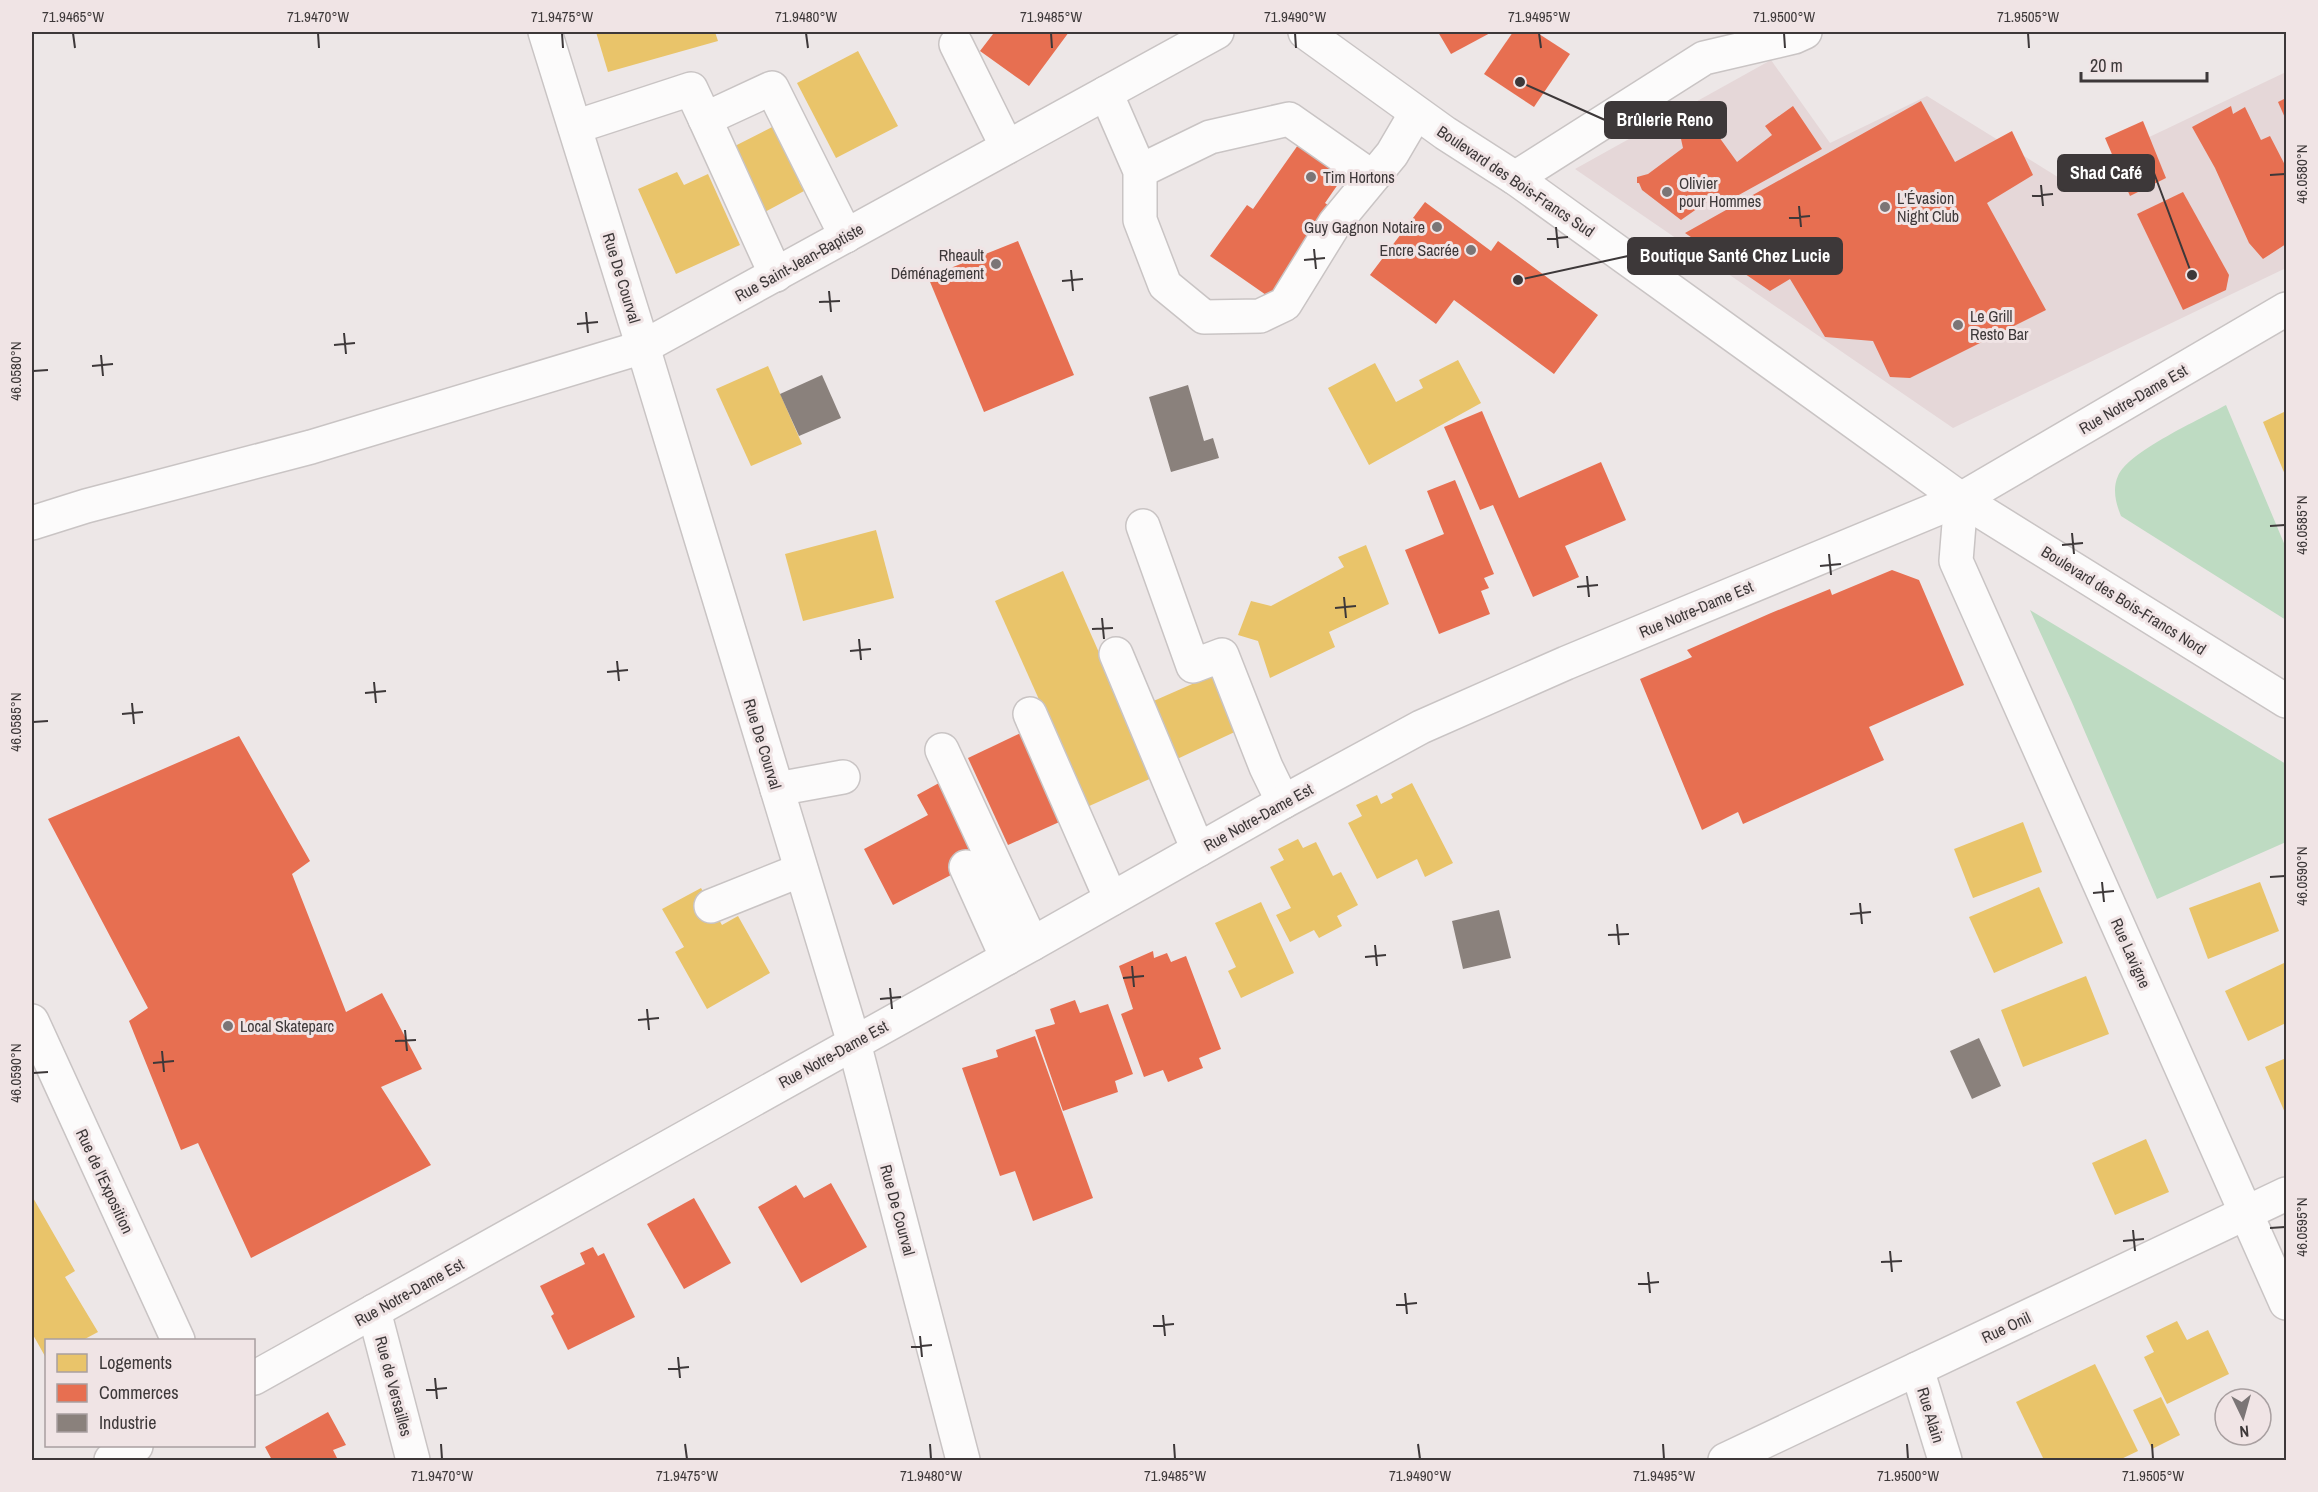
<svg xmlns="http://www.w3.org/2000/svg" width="2318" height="1492" font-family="'Archivo Narrow',sans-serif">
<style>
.built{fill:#e5d7d8}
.green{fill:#bedbc2}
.homes{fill:#e9c46a}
.shops{fill:#e76f51}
.industry{fill:#8a817c}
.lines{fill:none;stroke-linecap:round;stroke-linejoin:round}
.minor-casing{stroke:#c9c4c4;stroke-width:36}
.minor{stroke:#fcfbfb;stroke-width:33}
.ticks{fill:none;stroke:#3d3839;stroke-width:2}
.poi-dot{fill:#7b7576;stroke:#f0e4e5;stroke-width:2}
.labels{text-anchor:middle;stroke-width:6;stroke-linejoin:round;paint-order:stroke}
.poi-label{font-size:16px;fill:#3d3839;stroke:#f0e4e5;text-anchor:start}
.street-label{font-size:16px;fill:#3d3839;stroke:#f0e4e5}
.leader{fill:none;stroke:#3d3839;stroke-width:2}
.callout-dot{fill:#3d3839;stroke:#f0e4e5;stroke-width:2}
.callout{fill:#3d3839;stroke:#3d3839;stroke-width:2}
.callout-label{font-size:18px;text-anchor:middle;font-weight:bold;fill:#fff}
.neatline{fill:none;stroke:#3d3839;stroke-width:2}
.ticks-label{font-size:15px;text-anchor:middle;fill:#3d3839}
</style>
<rect width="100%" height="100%" fill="#ede7e7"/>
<polygon class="built" points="1771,60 1830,143 1927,96 2061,179 2286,72 2286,268 1953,428 1575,169"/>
<g class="green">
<path d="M2226,405L2286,548V620L2121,516C2116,504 2112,489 2118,476C2129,451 2201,419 2226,405Z"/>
<polygon points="2030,610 2286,764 2286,842 2157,899 2072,702"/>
</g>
<g class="homes">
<polygon points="596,32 715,32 718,41 608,72"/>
<polygon points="858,51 898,126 836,158 797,83"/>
<polygon points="778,124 806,179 799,182 804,191 759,215 725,151"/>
<polygon points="677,172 684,185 708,174 740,245 676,274 638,189"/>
<polygon points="1458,360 1481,403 1369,465 1328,388 1375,363 1396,402 1423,388 1419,380"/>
<polygon points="768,366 802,444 751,466 716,389"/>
<polygon points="2286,411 2286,477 2263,422"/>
<polygon points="876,530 894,598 803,621 785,554"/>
<polygon points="1366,545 1389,604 1329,632 1335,647 1270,678 1258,641 1238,635 1251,601 1271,606 1344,567 1338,557"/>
<polygon points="1063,571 1154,777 1087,807 995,601"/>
<polygon points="1215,674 1241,729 1175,760 1149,703"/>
<polygon points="1412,783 1453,863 1425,877 1417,859 1377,879 1348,823 1362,816 1356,805 1377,795 1381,804 1393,798 1391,794"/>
<polygon points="2023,822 2042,872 1973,898 1954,849"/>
<polygon points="1298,839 1303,848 1316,842 1333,876 1341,872 1358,905 1337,916 1342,926 1319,938 1314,930 1290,942 1276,915 1291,908 1270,867 1284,860 1278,849"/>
<polygon points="2260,882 2279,931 2208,959 2189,908"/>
<polygon points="2039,887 2063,943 1994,973 1969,917"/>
<polygon points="701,888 722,925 738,916 770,973 707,1009 675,952 684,947 662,909"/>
<polygon points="1261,902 1294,973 1241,998 1228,971 1236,967 1215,923"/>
<polygon points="2284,963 2286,969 2286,1023 2248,1041 2225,991"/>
<polygon points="2086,976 2109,1034 2023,1067 2001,1010"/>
<polygon points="2286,1058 2286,1115 2265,1067"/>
<polygon points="2146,1139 2169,1192 2115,1215 2092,1163"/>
<polygon points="32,1196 75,1271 65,1277 98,1332 83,1340 46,1340 46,1358 32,1333"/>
<polygon points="2177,1321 2187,1340 2208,1330 2229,1374 2167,1404 2144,1357 2154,1352 2146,1336"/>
<polygon points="2095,1364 2138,1451 2119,1460 2044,1460 2016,1402"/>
<polygon points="2161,1397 2180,1435 2152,1449 2133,1410"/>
</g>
<g class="shops">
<polygon points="990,32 1069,32 1029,86 980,51 993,34"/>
<polygon points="1438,32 1492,32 1451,54"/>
<polygon points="1513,32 1536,32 1570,54 1534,107 1484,74"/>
<polygon points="2286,98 2286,120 2278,102"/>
<polygon points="1921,101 1955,162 2012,131 2033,175 1987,203 2046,310 1910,378 1890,377 1873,341 1825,337 1790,279 1770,291 1685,233"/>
<polygon points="1793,106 1822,149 1717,207 1711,199 1681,220 1642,190 1639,183 1637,183 1637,177 1648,174 1683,148 1681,139 1709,123 1737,162 1772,135 1765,126"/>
<polygon points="2231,106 2233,114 2245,107 2261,140 2270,136 2286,167 2286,244 2263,259 2249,243 2215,168 2192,127"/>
<polygon points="2143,121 2166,178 2130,196 2105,138"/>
<polygon points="1298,145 1343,177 1325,203 1332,208 1269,297 1210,256 1247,205 1253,209"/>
<polygon points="2183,192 2229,275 2226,290 2183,310 2137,214"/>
<polygon points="1425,202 1491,251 1498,241 1598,315 1554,374 1454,300 1436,324 1370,275"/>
<polygon points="1018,241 1074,375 984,412 928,277"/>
<polygon points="1482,411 1519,498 1601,462 1626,520 1565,546 1579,577 1533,597 1493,505 1480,510 1444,427"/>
<polygon points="1455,480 1494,574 1484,578 1489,588 1481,591 1490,614 1439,634 1405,550 1444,534 1427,491"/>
<polygon points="1892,570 1919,580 1964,685 1869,727 1884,760 1743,824 1738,812 1702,830 1640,679 1692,657 1687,650 1771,613 1830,589 1832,595"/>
<polygon points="1025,731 1066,819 1008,845 968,758"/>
<polygon points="239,736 310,861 292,874 346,1012 382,993 422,1069 381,1087 431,1165 251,1258 198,1143 181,1150 129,1021 148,1008 48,819"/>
<polygon points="939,783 980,860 893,905 864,849 928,815 917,795"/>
<polygon points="1153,951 1154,958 1167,953 1171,962 1186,956 1221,1049 1199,1058 1203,1068 1168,1082 1163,1070 1144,1077 1121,1014 1133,1009 1119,966"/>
<polygon points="1075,1000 1080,1013 1108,1004 1133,1074 1115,1081 1118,1092 1063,1111 1035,1030 1055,1024 1050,1009"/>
<polygon points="1035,1036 1093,1198 1033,1221 1015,1171 1000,1176 962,1068 998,1057 996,1050"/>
<polygon points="831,1183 867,1247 801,1283 758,1207 796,1185 804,1198"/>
<polygon points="694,1198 731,1263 684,1289 647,1224"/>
<polygon points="593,1247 598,1256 604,1253 635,1317 568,1350 551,1316 554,1314 540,1286 585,1264 580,1253"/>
<polygon points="328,1412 346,1445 333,1450 338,1460 272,1460 265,1447"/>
</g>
<g class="industry">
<polygon points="822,375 841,418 799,436 780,394"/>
<polygon points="1188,385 1204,441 1213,438 1219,458 1171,472 1149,397"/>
<polygon points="1499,910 1511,958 1463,969 1452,921"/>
<polygon points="1979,1038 2001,1086 1972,1099 1950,1051"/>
</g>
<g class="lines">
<g class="minor-casing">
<g id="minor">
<polyline points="545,32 643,347 854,1043 963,1460"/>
<polyline points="1305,32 1445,133 1515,178 1961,499 2286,701"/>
<polyline points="956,44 1007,147"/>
<polyline points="1106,93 1140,171 1140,220 1165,285 1204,317 1260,316 1285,304 1335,223 1392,154 1416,113"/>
<polyline points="705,119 776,275"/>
<polyline points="575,127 691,89 705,119 772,88 846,236"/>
<polyline points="1140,171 1210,137 1289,119 1372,177"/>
<polyline points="1515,178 1704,58 1794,37 1805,32"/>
<polyline points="1961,499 1956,561 2286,1303"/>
<polyline points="32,523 86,506 311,447 643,347 1217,32"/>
<polyline points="1143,526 1193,666 1222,655 1266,767 1283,802"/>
<polyline points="1116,654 1198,850"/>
<polyline points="1030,714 1111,899"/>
<polyline points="942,750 1032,944"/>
<polyline points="777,789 843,777"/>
<polyline points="966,867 1007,958"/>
<polyline points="711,906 801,870"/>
<polyline points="32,1021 178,1340"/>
<polyline points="374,1311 413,1460"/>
<polyline points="1917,1369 1945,1460"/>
<polyline points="254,1378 1032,944 1283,802 1421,727 1566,663 1961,499 2286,309"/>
<polyline points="111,1460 136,1446"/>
<polyline points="1725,1460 2286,1194"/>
</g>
</g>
<use href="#minor" class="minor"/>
</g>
<path class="ticks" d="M73,33L75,48M318,33L319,48M562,33L563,48M806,33L808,48M1051,33L1052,48M1295,33L1296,48M1539,33L1541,48M1784,33L1785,48M2028,33L2029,48M2270,175L2285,174M2041,185L2043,206M2032,196L2053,194M1799,206L1801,227M1789,218L1810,216M1556,227L1558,248M1547,239L1568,237M1314,249L1316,269M1304,260L1325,258M1071,270L1073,291M1062,281L1083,279M829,291L831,312M819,302L840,301M586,312L588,333M577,324L598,322M344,333L346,354M334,345L355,343M101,355L103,376M92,366L113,364M33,371L48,370M2270,526L2285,525M2072,533L2074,554M2062,545L2083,543M1829,554L1831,575M1820,566L1841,564M1587,576L1589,597M1577,587L1598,585M1344,597L1346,618M1335,608L1356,606M1102,618L1104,639M1092,629L1113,628M859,639L861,660M850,651L871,649M617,661L619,681M607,672L628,670M374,682L376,703M365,693L386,691M132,703L134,724M122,714L143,712M33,722L48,721M2270,877L2285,876M2102,882L2104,902M2093,893L2114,891M1860,903L1862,924M1850,914L1871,912M1617,924L1619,945M1608,935L1629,934M1375,945L1377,966M1365,957L1386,955M1132,966L1134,987M1123,978L1144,976M890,988L892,1009M880,999L901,997M647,1009L649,1030M638,1020L659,1018M405,1030L407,1051M395,1041L416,1040M162,1051L164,1072M153,1063L174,1061M33,1073L48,1072M2270,1228L2285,1227M2133,1230L2135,1251M2123,1241L2144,1239M1890,1251L1892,1272M1881,1262L1902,1261M1648,1272L1650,1293M1638,1284L1659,1282M1405,1293L1407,1314M1396,1305L1417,1303M1163,1315L1165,1336M1153,1326L1174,1324M920,1336L922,1357M911,1347L932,1345M678,1357L680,1378M668,1369L689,1367M435,1378L437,1399M426,1390L447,1388M441,1444L442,1459M685,1444L687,1459M930,1444L931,1459M1174,1444L1175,1459M1418,1444L1420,1459M1663,1444L1664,1459M1907,1444L1908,1459M2152,1444L2153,1459"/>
<g class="poi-dot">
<circle cx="1311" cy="177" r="6"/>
<circle cx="1667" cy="192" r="6"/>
<circle cx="1885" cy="207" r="6"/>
<circle cx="1437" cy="227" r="6"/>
<circle cx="1471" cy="250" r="6"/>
<circle cx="996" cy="264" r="6"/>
<circle cx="1958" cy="325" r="6"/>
<circle cx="228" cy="1026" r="6"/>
</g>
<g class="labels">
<g class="poi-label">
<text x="1323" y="183">Tim Hortons</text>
<text x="1679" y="189">Olivier<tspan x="1679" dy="18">pour Hommes</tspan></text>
<text x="1897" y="204">L'Évasion<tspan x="1897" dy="18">Night Club</tspan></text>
<text x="1425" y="233" text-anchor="end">Guy Gagnon Notaire</text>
<text x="1459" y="256" text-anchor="end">Encre Sacrée</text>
<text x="984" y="261" text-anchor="end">Rheault<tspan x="984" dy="18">Déménagement</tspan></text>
<text x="1970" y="322">Le Grill<tspan x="1970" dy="18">Resto Bar</tspan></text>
<text x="240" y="1032">Local Skateparc</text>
</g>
<g class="street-label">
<text transform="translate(1516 181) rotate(34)" y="6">Boulevard des Bois-Francs Sud</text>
<text transform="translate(799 262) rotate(-29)" y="6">Rue Saint-Jean-Baptiste</text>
<text transform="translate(622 278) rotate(73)" y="6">Rue De Courval</text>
<text transform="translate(2133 399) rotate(-30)" y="6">Rue Notre-Dame Est</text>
<text transform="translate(2124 600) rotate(32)" y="6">Boulevard des Bois-Francs Nord</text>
<text transform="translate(1696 609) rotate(-23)" y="6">Rue Notre-Dame Est</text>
<text transform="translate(763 744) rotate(73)" y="6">Rue De Courval</text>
<text transform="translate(1258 817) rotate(-29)" y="6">Rue Notre-Dame Est</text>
<text transform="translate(2131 953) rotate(66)" y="6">Rue Lavigne</text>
<text transform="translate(833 1054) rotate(-29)" y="6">Rue Notre-Dame Est</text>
<text transform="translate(105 1181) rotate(65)" y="6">Rue de l'Exposition</text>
<text transform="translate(898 1210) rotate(75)" y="6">Rue De Courval</text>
<text transform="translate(409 1292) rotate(-29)" y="6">Rue Notre-Dame Est</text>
<text transform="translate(2006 1327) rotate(-25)" y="6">Rue Onil</text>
<text transform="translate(394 1386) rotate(75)" y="6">Rue de Versailles</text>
<text transform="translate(1931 1415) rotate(73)" y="6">Rue Alain</text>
</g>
</g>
<path class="leader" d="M1520 82L1605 120M2192 275L2154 173M1518 280L1628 256"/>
<g class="callout-dot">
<circle cx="1520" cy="82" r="6"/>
<circle cx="2192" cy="275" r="6"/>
<circle cx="1518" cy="280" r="6"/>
</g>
<g class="callout">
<rect x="1605" y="102" width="121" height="36" rx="6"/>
<rect x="2058" y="155" width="96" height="36" rx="6"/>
<rect x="1628" y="238" width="214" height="36" rx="6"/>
</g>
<g class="callout-label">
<text x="1665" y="126">Brûlerie Reno</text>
<text x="2106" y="179">Shad Café</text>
<text x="1735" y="262">Boutique Santé Chez Lucie</text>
</g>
<rect width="2318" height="1492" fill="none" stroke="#f0e4e5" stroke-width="66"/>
<rect x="45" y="1339" width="210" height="108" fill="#f0e4e5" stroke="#a89fa0" stroke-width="1.5"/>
<rect x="57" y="1354" width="30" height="18" fill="#e9c46a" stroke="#a89fa0" stroke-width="1.5"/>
<text x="99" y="1369" font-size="18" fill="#3d3839">Logements</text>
<rect x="57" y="1384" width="30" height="18" fill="#e76f51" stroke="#a89fa0" stroke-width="1.5"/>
<text x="99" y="1399" font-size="18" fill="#3d3839">Commerces</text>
<rect x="57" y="1414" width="30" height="18" fill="#8a817c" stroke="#a89fa0" stroke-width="1.5"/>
<text x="99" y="1429" font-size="18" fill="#3d3839">Industrie</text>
<g transform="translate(2243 1417) rotate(175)"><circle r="28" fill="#f0e4e5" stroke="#a89fa0" stroke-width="1.5"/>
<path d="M0-4.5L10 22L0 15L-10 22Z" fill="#7b7576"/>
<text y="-9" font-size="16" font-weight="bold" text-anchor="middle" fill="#3d3839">N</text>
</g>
<path d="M2081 72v9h126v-9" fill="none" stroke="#3d3839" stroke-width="3"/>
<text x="2090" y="72" font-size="18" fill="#3d3839" stroke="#f0e4e5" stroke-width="4.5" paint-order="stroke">20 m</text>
<rect x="33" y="33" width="2252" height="1426" class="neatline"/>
<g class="ticks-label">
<text x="73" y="22">71.9465°W</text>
<text x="318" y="22">71.9470°W</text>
<text x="562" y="22">71.9475°W</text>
<text x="806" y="22">71.9480°W</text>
<text x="1051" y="22">71.9485°W</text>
<text x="1295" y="22">71.9490°W</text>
<text x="1539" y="22">71.9495°W</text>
<text x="1784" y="22">71.9500°W</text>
<text x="2028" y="22">71.9505°W</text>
<text transform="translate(2302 174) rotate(-90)" y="5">46.0580°N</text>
<text transform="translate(16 371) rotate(-90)" y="5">46.0580°N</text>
<text transform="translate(2302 525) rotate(-90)" y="5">46.0585°N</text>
<text transform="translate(16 722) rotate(-90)" y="5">46.0585°N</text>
<text transform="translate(2302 876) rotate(-90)" y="5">46.0590°N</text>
<text transform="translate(16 1073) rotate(-90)" y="5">46.0590°N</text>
<text transform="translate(2302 1227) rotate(-90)" y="5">46.0595°N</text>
<text x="442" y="1481">71.9470°W</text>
<text x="687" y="1481">71.9475°W</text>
<text x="931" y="1481">71.9480°W</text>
<text x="1175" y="1481">71.9485°W</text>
<text x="1420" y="1481">71.9490°W</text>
<text x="1664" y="1481">71.9495°W</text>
<text x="1908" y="1481">71.9500°W</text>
<text x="2153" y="1481">71.9505°W</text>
</g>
</svg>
